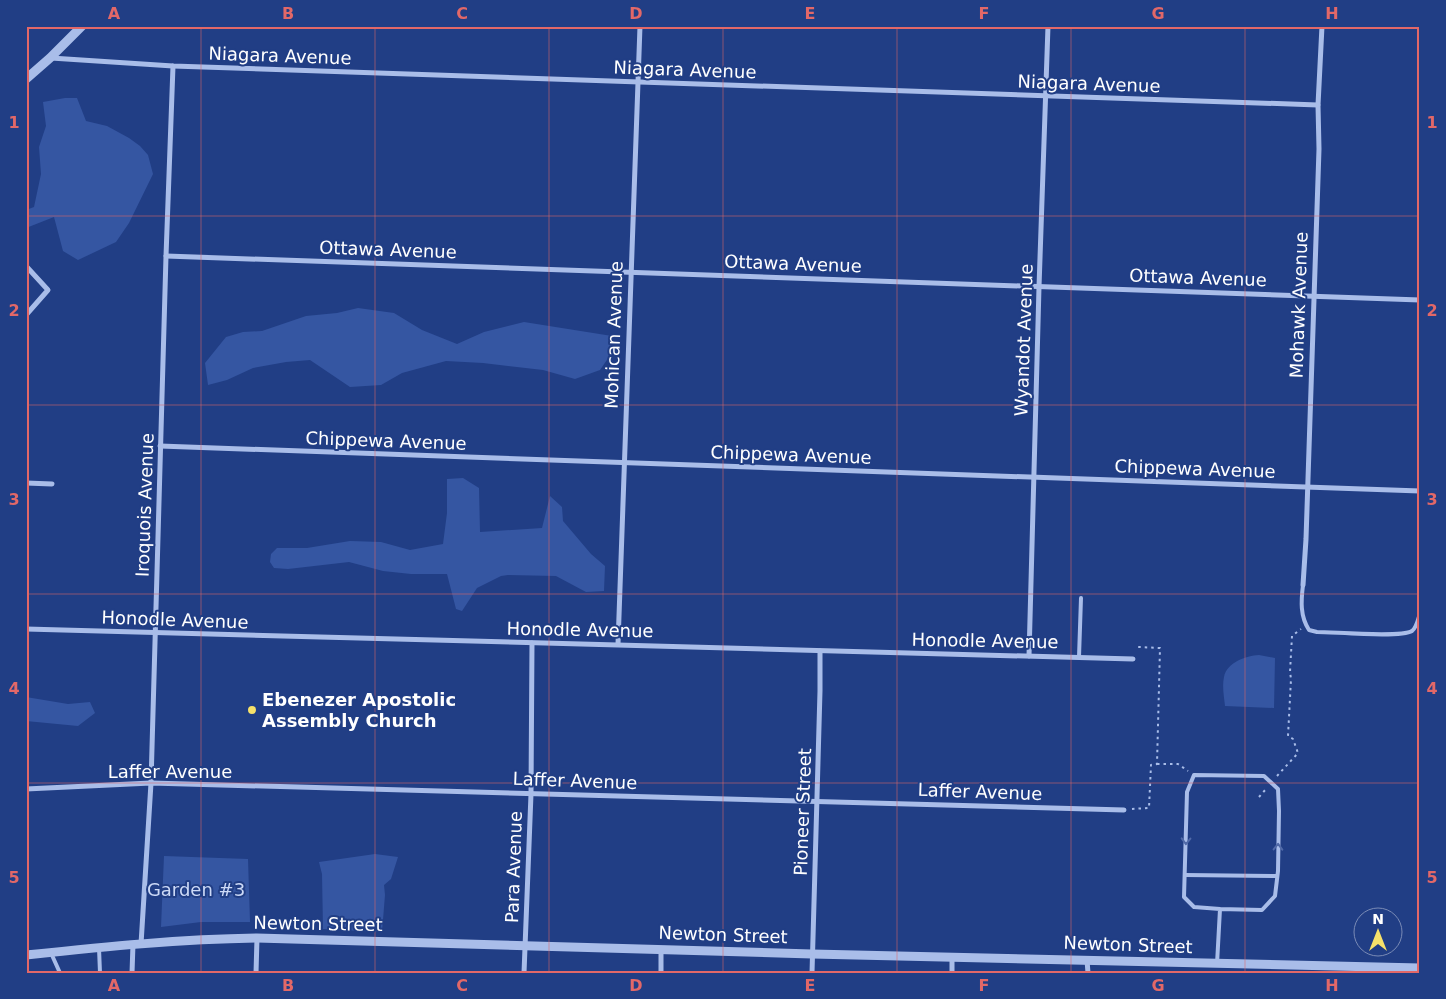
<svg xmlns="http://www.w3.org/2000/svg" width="1446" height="999" font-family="'DejaVu Sans',sans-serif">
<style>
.green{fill:#3556a2}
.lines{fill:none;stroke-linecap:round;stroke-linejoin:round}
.path{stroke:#a9bde9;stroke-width:2;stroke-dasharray:2.5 4;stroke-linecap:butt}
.service{stroke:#a9bde9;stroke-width:4}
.minor{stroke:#a9bde9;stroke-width:5}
.tertiary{stroke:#a9bde9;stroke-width:9}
.oneway{stroke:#516aa8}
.grid{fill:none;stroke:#e26868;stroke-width:1;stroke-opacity:0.55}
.poi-dot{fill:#f6e16a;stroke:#213e85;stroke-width:2}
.labels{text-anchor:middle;stroke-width:4;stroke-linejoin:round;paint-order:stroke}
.street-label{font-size:18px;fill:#fff;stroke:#213e85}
.poi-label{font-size:18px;font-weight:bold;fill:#fff;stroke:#213e85;text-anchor:start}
.park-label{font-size:18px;fill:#cddaf7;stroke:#213e85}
.neatline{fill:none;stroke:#e26868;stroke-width:2}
.grid-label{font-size:16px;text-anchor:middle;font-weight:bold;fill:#e26868}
</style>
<rect width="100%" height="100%" fill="#213e85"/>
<g class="green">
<polygon points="65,98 77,98 86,121 107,126 129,138 140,146 148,155 153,174 129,223 116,242 78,260 63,251 54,217 26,228 26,210 34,207 41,174 39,147 46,126 43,102"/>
<polygon points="358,308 394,313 422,330 457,344 484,332 524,322 612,336 611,354 600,370 575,379 543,370 483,363 446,361 402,373 381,385 350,387 310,360 286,362 253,368 227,380 208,385 205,363 226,337 243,332 262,331 306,316 337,313"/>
<polygon points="463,478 479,488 480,532 542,528 550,496 562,507 563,521 591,554 605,566 604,591 586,592 556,576 508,575 501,576 477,588 462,611 456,609 447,574 411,574 383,571 349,562 288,569 274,568 270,562 271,554 277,548 307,548 350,541 381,542 410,550 443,544 447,513 447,479"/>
<path d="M1259,655L1275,658L1274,708L1225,706C1224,697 1222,686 1224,677C1227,662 1246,656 1259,655Z"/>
<polygon points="26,697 68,704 90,702 95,713 78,726 26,721"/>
<polygon points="375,854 398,857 391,879 384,885 385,895 382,932 323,929 322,874 319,862"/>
<polygon points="164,856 248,859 250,922 201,922 161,927"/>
</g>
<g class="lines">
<g class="path">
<polyline points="1157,764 1178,764 1188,771"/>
<polyline points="1277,776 1298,753 1293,739 1288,736 1291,679 1290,672 1292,636 1301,629"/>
<polyline points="1259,797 1266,789"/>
<polyline points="1132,809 1149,808 1151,765 1157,764 1160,648 1138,647"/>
</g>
<g class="service">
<path d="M1303,585C1301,601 1300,616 1309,630L1317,632C1334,632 1401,638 1412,631C1417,627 1418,619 1420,613"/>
<polyline points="1079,657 1081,598"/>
<polyline points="1185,875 1277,876"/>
<polyline points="99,948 100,973"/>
<polyline points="51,953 60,973"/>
<polyline points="1217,964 1220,909 1262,910 1275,896 1278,871 1279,811 1278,789 1264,776 1194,775 1187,792 1184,897 1194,907 1220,909"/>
</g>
<g class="minor">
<polyline points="51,58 173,66 1318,105"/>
<polyline points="166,256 1420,300"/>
<polyline points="26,266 48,290 26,315"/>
<polyline points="160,446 1420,491"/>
<polyline points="26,483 52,484"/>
<polyline points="1303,585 1306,539 1319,149 1318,105 1322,26"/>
<polyline points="26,629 1133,659"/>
<polyline points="618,644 640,26"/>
<polyline points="1029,656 1039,287 1048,26"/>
<polyline points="26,789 151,783 1124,810"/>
<polyline points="141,944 151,783 166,256 173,66"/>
<polyline points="1087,960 1088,973"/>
<polyline points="132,973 133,944"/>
<polyline points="256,973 257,938"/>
<polyline points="524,973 531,794 532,643"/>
<polyline points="661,973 661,949"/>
<polyline points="812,973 820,691 820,651"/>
<polyline points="952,973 952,957"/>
</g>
<g class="tertiary">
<polyline points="26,79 50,58 82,26"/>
<path d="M26,955C103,947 180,939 257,938L812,954L1420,968"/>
</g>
</g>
<defs><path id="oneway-chevron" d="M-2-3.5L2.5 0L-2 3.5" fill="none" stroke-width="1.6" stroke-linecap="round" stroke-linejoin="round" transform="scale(1.25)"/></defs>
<g class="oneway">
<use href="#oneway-chevron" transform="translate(1186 841) rotate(91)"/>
<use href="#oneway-chevron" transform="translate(1278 847) rotate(-89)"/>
</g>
<path class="grid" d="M201,26V973M375,26V973M549,26V973M723,26V973M897,26V973M1071,26V973M1245,26V973M26,216H1420M26,405H1420M26,594H1420M26,783H1420"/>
<circle class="poi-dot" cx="252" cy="710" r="5"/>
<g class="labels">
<g class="street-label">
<text transform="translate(280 56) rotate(2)" y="6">Niagara Avenue</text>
<text transform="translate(685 70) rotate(2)" y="6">Niagara Avenue</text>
<text transform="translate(1089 84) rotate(2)" y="6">Niagara Avenue</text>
<text transform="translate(388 250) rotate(2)" y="6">Ottawa Avenue</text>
<text transform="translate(793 264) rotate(2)" y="6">Ottawa Avenue</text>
<text transform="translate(1198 278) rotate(2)" y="6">Ottawa Avenue</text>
<text transform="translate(1299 305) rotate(-88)" y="6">Mohawk Avenue</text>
<text transform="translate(614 335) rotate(-88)" y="6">Mohican Avenue</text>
<text transform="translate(1024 340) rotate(-88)" y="6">Wyandot Avenue</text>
<text transform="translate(386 441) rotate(2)" y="6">Chippewa Avenue</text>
<text transform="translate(791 455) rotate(2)" y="6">Chippewa Avenue</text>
<text transform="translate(1195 469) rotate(2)" y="6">Chippewa Avenue</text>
<text transform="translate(145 505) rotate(-88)" y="6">Iroquois Avenue</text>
<text transform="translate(175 620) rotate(2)" y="6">Honodle Avenue</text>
<text transform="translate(580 630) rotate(1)" y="6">Honodle Avenue</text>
<text transform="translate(985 641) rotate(1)" y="6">Honodle Avenue</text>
<text x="170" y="778">Laffer Avenue</text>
<text transform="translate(575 781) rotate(2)" y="6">Laffer Avenue</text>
<text transform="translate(980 792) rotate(2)" y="6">Laffer Avenue</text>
<text transform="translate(803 812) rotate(-88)" y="6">Pioneer Street</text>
<text transform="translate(514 867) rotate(-88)" y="6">Para Avenue</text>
<text transform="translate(318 924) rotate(1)" y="6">Newton Street</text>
<text transform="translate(723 935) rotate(2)" y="6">Newton Street</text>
<text transform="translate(1128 945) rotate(2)" y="6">Newton Street</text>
</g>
<g class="poi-label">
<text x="262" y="706">Ebenezer Apostolic<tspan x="262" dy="21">Assembly Church</tspan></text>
</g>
<g class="park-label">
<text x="196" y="896">Garden #3</text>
</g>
</g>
<rect width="1446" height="999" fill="none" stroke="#213e85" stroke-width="55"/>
<g transform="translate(1378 932)"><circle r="24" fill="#213e85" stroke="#7a8bb6"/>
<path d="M0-4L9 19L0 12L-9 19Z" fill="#f6e16a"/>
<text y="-8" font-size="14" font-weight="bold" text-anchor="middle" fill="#ffffff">N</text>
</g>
<rect x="28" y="28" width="1390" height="944" class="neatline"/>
<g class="grid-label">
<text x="114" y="19">A</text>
<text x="288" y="19">B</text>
<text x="462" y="19">C</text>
<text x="636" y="19">D</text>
<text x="810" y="19">E</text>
<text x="984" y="19">F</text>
<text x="1158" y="19">G</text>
<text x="1332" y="19">H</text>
<text x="14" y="128">1</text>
<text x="1432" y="128">1</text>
<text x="14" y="316">2</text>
<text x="1432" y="316">2</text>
<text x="14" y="505">3</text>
<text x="1432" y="505">3</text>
<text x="14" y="694">4</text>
<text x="1432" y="694">4</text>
<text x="14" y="883">5</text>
<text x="1432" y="883">5</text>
<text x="114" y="991">A</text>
<text x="288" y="991">B</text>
<text x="462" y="991">C</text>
<text x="636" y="991">D</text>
<text x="810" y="991">E</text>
<text x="984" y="991">F</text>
<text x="1158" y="991">G</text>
<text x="1332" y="991">H</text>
</g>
</svg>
